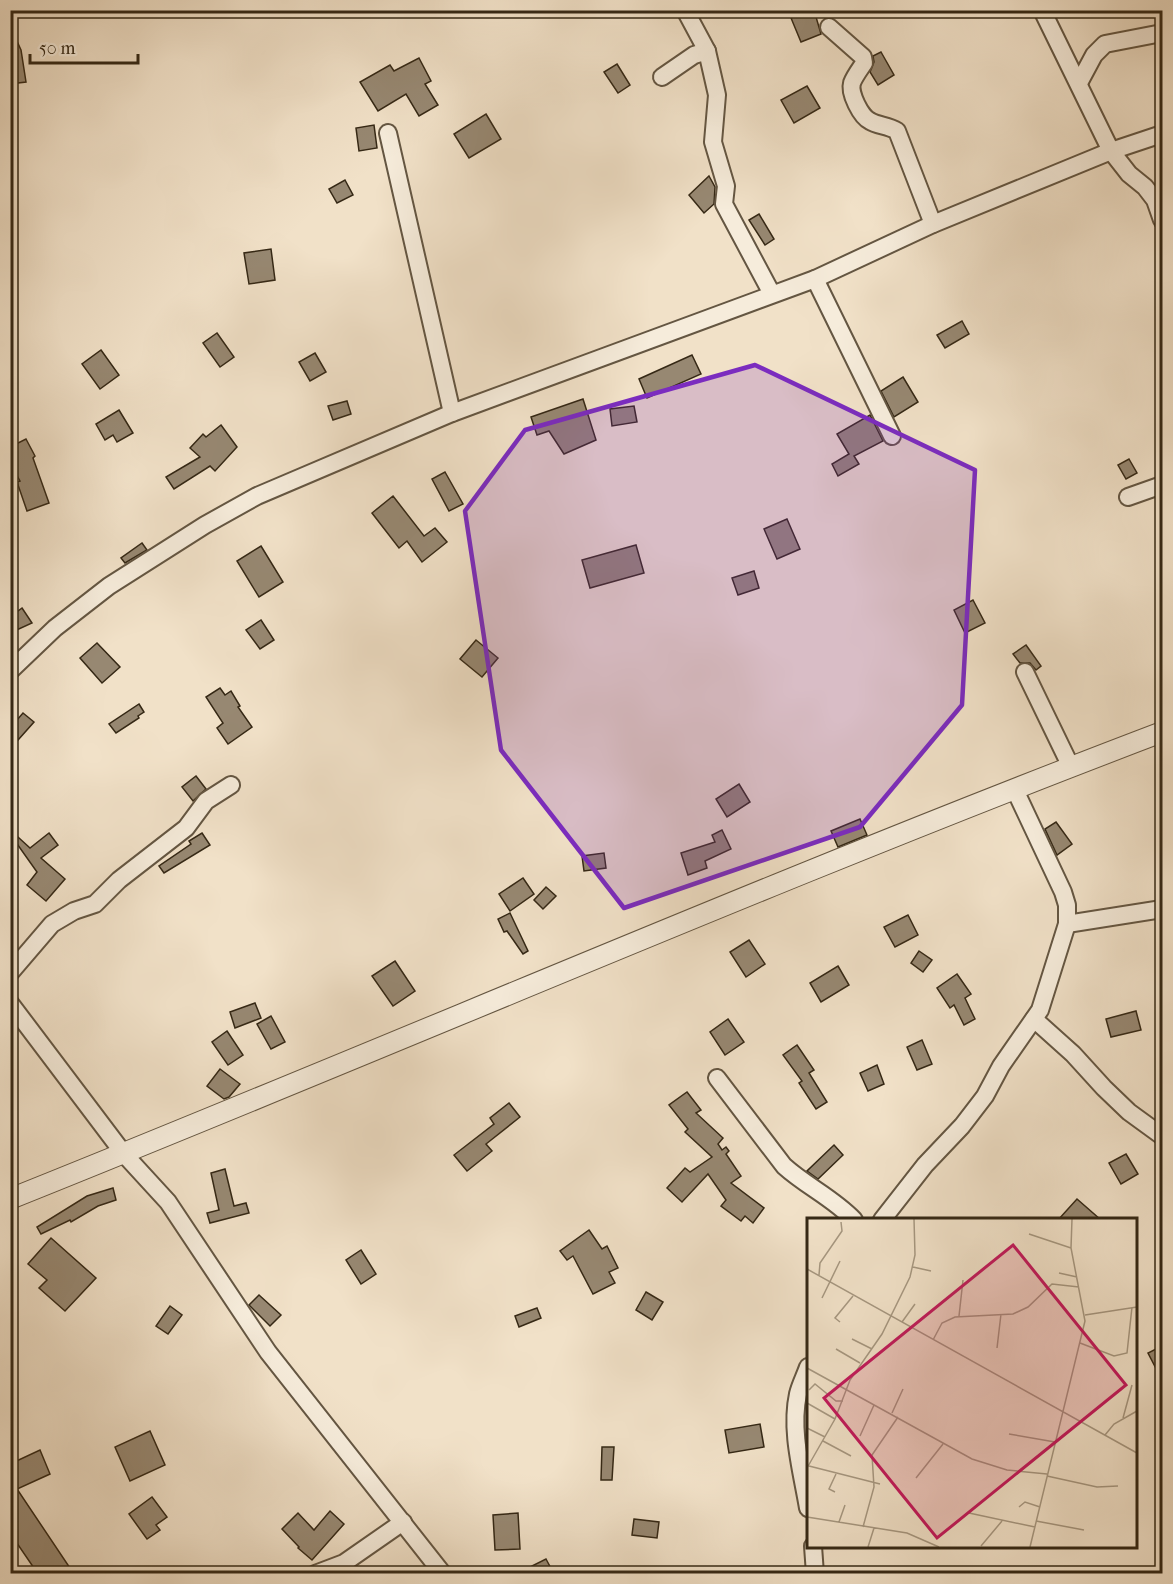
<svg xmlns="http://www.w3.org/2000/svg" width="1173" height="1584" font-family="'IM FELL French Canon',serif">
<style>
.building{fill:#978872;stroke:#352815;stroke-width:1.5}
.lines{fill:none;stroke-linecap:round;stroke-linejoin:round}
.minor-casing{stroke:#645642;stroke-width:20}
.tertiary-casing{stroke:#645642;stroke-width:22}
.minor{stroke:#f6ecdb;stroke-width:16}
.tertiary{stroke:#f6ecdb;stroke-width:20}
.marked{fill:#7b2cbf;fill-opacity:0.2;stroke:#7b2cbf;stroke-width:4.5;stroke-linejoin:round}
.inset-road{fill:none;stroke:#a69780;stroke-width:1.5}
.view{fill:#c2185b;fill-opacity:0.15;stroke:#c2185b;stroke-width:3}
.inset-edge{fill:none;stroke:#352815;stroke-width:3}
</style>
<rect width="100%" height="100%" fill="#f1e1c8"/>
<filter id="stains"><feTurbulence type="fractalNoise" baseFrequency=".00333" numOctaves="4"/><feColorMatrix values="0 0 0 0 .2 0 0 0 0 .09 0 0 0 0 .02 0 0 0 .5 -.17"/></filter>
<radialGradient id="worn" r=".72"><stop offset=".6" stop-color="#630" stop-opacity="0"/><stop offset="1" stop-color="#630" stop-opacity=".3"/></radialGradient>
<g class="building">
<polygon points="810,10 814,10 821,34 801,42 791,18"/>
<polygon points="10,26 21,50 26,82 10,84"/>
<polygon points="881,52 894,75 878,85 870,72 874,62 873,56"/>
<polygon points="419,58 431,81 425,84 438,105 419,116 406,94 378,111 360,82 390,65 394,71"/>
<polygon points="617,64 630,85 618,93 604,72"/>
<polygon points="807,86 820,108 794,123 781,100"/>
<polygon points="486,114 501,139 469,158 454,134"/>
<polygon points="374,125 377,148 359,151 356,128"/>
<polygon points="709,176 715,187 714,204 704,213 689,195"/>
<polygon points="345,180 353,195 337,203 329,189"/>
<polygon points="759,214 774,239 765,245 749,220"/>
<polygon points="271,249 275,280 249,284 244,253"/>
<polygon points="962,321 969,334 945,348 937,335"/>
<polygon points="217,333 234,357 220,367 203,343"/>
<polygon points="101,350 119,375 100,389 82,364"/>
<polygon points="315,353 326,372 310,381 299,362"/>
<polygon points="692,355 701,374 647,398 639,379"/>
<polygon points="903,377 918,402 894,417 881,391"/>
<polygon points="583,399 596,440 564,454 549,431 537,435 531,417"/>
<polygon points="347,401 351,414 333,420 328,406"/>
<polygon points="634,406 637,422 612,426 610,409"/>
<polygon points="119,410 133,433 117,442 113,435 105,440 96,424"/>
<polygon points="870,415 883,441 854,456 859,464 838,476 832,464 849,454 837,434"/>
<polygon points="221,425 237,447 215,471 210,466 174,489 166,477 200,457 190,448 203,434 206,437"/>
<polygon points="26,439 35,456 33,458 49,503 27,511 17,482 20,481 10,463 10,447"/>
<polygon points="1129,459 1137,473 1126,479 1118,465"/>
<polygon points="445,472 463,504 449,511 432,479"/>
<polygon points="393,496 424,536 435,528 447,542 422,562 407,541 399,548 372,513"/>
<polygon points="787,519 800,549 777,559 764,529"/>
<polygon points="142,543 147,550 125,563 121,558"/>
<polygon points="636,545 644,573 590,588 582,560"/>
<polygon points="261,546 283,582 259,597 237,561"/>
<polygon points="754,571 759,588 738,595 732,578"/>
<polygon points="973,600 985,623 965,633 954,610"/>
<polygon points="22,608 32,623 10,633 10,617"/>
<polygon points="261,620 274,640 260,649 246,630"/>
<polygon points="476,640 498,658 482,677 460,659"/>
<polygon points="97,643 120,667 102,683 80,658"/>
<polygon points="1026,645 1041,666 1036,670 1030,663 1020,663 1013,654"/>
<polygon points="220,688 225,695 231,691 240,706 238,707 252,727 228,744 217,728 223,723 206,697"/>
<polygon points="139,704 144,712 138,716 139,718 116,733 109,724"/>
<polygon points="23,713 34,722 10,749 10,715 17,720"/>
<polygon points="196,776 206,789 193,801 182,787"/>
<polygon points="739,784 750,802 727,817 716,799"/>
<polygon points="860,819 867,835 838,847 831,831"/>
<polygon points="1056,822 1072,844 1057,855 1045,829"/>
<polygon points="722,830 731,849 705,861 707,868 688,875 681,853 715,842 712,835"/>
<polygon points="49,833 58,845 41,858 65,879 46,901 27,885 37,872 15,841 18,837 30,848"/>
<polygon points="202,833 210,845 164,873 159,866 191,844 189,841"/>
<polygon points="604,853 606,868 584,871 582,856"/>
<polygon points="523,878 534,894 510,911 499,894"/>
<polygon points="546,887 556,896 543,909 534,900"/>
<polygon points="510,913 528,951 523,954 507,931 504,932 498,919"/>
<polygon points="908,915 918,935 895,947 884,927"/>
<polygon points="749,940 765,964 746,977 730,952"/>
<polygon points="919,951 932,960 923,972 911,963"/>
<polygon points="395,961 415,991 393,1006 372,976"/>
<polygon points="838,966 849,985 821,1002 810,983"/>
<polygon points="957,974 971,994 965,998 975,1019 964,1025 954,1005 950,1008 937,988"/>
<polygon points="255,1003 261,1018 235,1028 230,1012"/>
<polygon points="1136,1011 1141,1030 1111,1037 1106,1019"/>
<polygon points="271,1016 285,1042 271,1049 257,1024"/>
<polygon points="728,1019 744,1042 725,1055 710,1032"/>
<polygon points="227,1031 243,1055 228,1065 212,1042"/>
<polygon points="922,1040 932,1064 917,1070 907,1047"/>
<polygon points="797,1045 814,1070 809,1073 827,1102 816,1109 799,1083 802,1081 783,1055"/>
<polygon points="877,1065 884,1084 868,1091 860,1073"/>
<polygon points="220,1069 240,1084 229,1097 224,1099 207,1086"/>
<polygon points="687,1092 701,1110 696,1113 723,1138 718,1144 722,1150 726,1147 729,1151 726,1154 741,1176 731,1183 764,1208 753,1223 745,1216 741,1221 721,1206 726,1200 708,1174 682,1202 667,1188 685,1168 690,1172 712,1157 685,1132 688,1129 669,1105"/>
<polygon points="509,1103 520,1117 486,1144 492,1151 467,1171 454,1155 494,1124 490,1118"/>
<polygon points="834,1145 843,1155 818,1179 807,1171"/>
<polygon points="1126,1154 1138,1174 1121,1184 1109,1163"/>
<polygon points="225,1169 234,1206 246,1203 249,1213 210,1223 207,1213 219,1210 211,1173"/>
<polygon points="113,1188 116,1200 98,1206 71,1222 70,1220 41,1234 37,1227 87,1196"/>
<polygon points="1077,1199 1101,1220 1058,1220"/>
<polygon points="589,1230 602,1249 607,1246 618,1268 609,1272 615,1283 593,1294 573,1256 567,1260 560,1251"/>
<polygon points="51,1238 96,1278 65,1311 39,1288 47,1280 28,1264"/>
<polygon points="361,1250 376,1274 361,1284 346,1260"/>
<polygon points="646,1292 663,1302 652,1320 636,1310"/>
<polygon points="259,1295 281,1315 270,1326 249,1305"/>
<polygon points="170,1306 182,1315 168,1334 156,1326"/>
<polygon points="537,1308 541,1318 519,1327 515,1316"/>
<polygon points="1158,1348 1162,1356 1162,1380 1148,1353"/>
<polygon points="760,1424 764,1447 729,1453 725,1430"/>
<polygon points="150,1431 165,1465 130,1481 115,1447"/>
<polygon points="602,1447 614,1447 612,1480 601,1480"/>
<polygon points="40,1450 50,1474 17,1489 74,1574 38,1574 10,1533 10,1464"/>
<polygon points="152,1497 167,1517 156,1525 160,1530 147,1539 129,1514"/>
<polygon points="330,1511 344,1524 312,1560 298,1548 299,1547 282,1529 298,1513 314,1530"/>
<polygon points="518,1513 520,1549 495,1550 493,1515"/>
<polygon points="634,1519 659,1522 657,1538 632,1535"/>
<polygon points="546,1559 554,1574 516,1574"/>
</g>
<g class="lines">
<g class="minor-casing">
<g id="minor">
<polyline points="685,10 707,51 717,95 713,142 726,186 724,204 772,294"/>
<polyline points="1042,10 1111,151 1129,174 1145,187 1155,200 1162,220"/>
<path d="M829,27L863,57L864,63C860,69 854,77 852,83C849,93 861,117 870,121C878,126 888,125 897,131L933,224"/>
<polyline points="662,77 694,55 707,51"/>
<polyline points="1079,83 1094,55 1105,44 1162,33"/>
<polyline points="388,133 452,413"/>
<polyline points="815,279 892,436"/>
<polyline points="1128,497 1162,485"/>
<polyline points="10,671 55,628 109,586 205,525 257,496 452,413 815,279 933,224 1111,151 1162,134"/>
<polyline points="1025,672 1071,767"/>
<polyline points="1067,924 1162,909"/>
<polyline points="10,973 52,924 74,911 95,904 119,880 186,828 206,801 231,785"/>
<polyline points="10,1003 124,1154 168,1202 268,1352 443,1574"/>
<polyline points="1034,1019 1073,1054 1104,1088 1129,1112 1162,1136"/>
<path d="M717,1078L784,1166C806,1186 833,1198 854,1220"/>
<polyline points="882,1220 925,1165 962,1126 985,1096 1001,1066 1040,1010 1067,924 1067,905 1063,892 1015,790"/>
<path d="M808,1367C805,1376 800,1385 798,1394C790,1431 802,1472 808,1508"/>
<polyline points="813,1546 815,1574"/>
<polyline points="315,1574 344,1563 403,1522"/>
</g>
</g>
<g class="tertiary-casing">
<path id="tertiary" d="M10,1199C395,1045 775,879 1162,732"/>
</g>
<use href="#minor" class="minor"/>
<use href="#tertiary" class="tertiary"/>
</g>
<path class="marked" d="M755,365L975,470L962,705L860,827L624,908L501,750L465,511L525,430Z"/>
<g transform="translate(807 1218)">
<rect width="330" height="330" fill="#f1e1c8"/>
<path class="inset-road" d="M222,16L264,30M106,49L124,53M0,51L330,235M252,55L270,59M12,57L13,45L35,13L34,4M15,80L33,43M278,97L330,89M152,98L156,62M33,104L28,100L46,78M95,104L108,86M45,121L65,131M126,122L135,105L148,99L206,96L221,89L245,66L272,69M273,125L307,138L320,135L325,89M190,130L194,96M29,131L53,145M0,150L165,241L200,252L240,256M2,172L8,166L29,183H36M0,185L28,201M85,195L96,171M316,200L325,167M0,210L18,219M202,216L248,224M298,217L307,206L330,193M53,218L67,187M16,223L44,238M2,248L73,266M0,250L28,201L43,162L75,116L103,59L108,37L107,1M240,258L290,269L311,268M109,260L136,226M28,274L22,271L29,256M212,289L218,284L233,289M162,295L228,309M0,299L100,315L132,329M229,303L277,312M32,304L38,287M56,309L67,269L65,237L91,199M174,328L195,303M61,329L67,310M223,329L278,103L264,30L265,1"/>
<path class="view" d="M206,27L319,167L130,320L17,180Z"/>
<rect width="330" height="330" class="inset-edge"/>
</g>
<rect width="1173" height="1584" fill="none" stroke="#f1e1c8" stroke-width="36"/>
<rect x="12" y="12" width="1149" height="1560" fill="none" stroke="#352815" stroke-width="3"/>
<rect x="18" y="18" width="1137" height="1548" fill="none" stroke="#352815" stroke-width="1.5"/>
<path d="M30 54v9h108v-9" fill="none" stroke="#352815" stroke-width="3"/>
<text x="39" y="54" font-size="18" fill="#352815" stroke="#f6ecdb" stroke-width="4.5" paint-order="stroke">50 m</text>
<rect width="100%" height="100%" filter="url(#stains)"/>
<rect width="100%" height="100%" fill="url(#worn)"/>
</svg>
